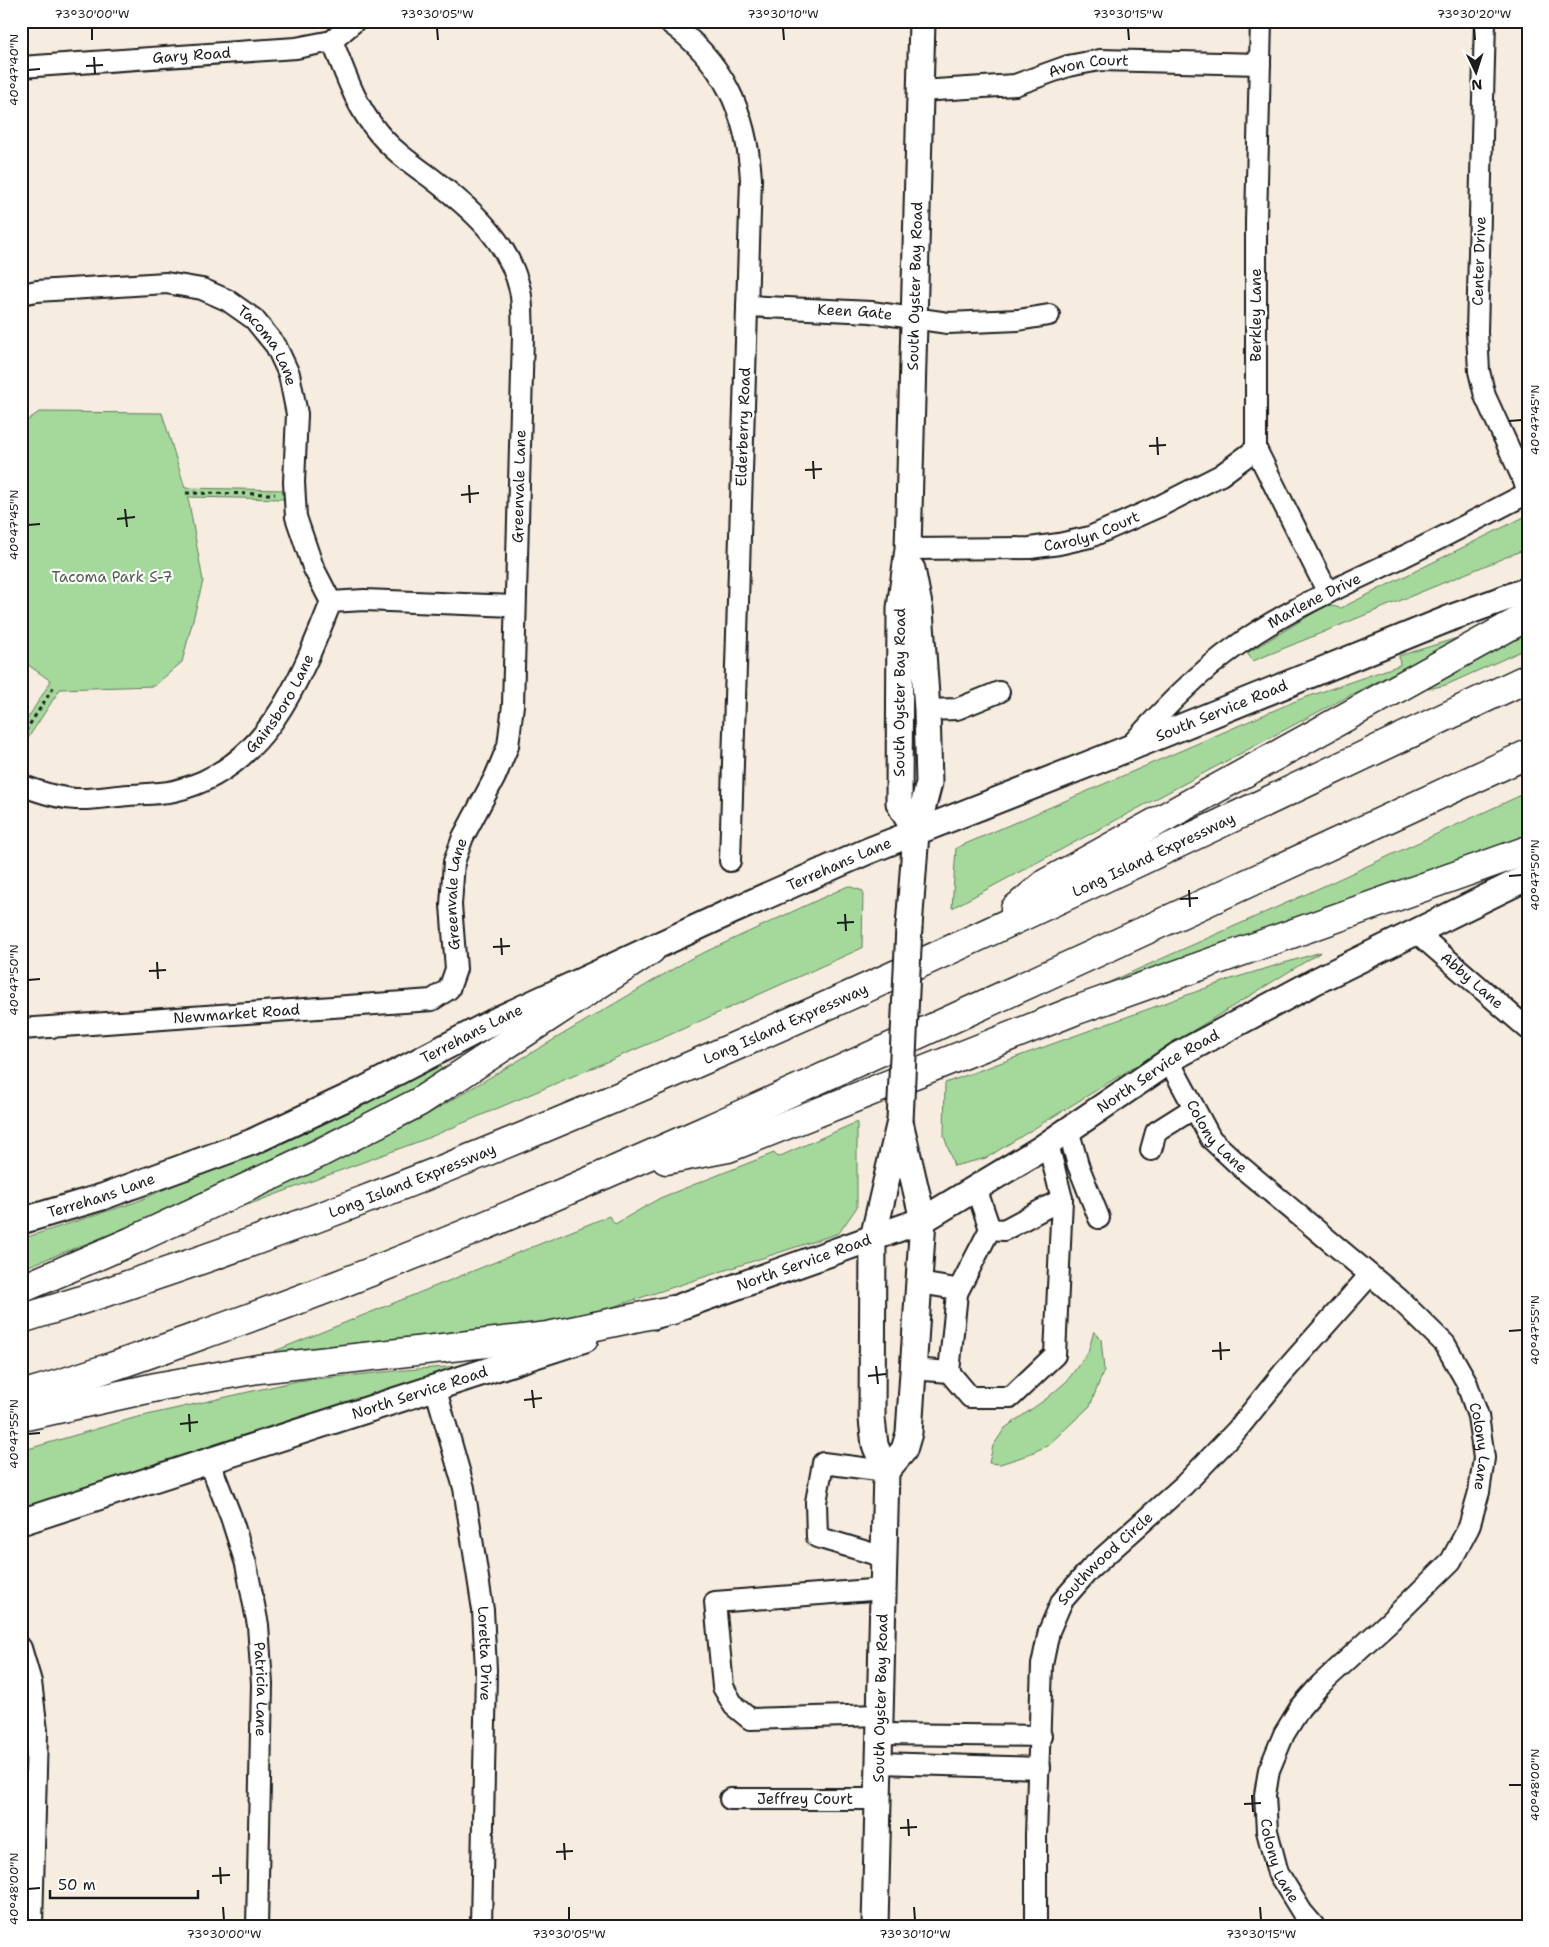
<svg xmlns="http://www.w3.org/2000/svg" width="1549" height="1947" font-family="'Shantell Sans',sans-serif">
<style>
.green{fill:#a4d99b;stroke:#607a5c}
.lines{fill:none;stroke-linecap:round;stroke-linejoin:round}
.minor-casing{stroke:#1c1c1c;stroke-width:24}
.major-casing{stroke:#1c1c1c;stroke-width:29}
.highway-casing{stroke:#1c1c1c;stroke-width:31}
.path{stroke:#1c1c1c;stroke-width:3;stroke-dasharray:4 4;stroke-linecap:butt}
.minor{stroke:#fff;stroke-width:20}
.major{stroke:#fff;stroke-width:25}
.highway{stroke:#fff;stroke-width:28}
.major-bridge-casing{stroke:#1c1c1c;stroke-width:29;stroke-linecap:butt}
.major-bridge{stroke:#fff;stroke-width:25}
.ticks{fill:none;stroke:#1c1c1c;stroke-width:2}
.labels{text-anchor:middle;stroke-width:4.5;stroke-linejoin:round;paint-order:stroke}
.street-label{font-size:15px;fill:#1c1c1c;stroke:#fff}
.park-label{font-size:15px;fill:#4c5e48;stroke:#fff}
.neatline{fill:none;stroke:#1c1c1c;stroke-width:2}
.ticks-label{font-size:12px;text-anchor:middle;fill:#1c1c1c}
</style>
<rect width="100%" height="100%" fill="#f6ecdf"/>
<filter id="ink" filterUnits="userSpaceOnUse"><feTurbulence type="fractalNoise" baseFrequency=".02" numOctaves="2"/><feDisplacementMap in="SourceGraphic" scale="10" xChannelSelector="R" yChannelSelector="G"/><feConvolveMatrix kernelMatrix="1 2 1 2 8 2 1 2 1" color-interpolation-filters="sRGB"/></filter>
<g filter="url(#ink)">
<g class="green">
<polygon points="39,412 162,413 185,488 285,490 283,499 188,497 203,581 182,662 154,686 60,689 21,749 21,729 51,681 21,660 21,425"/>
<polygon points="1528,515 1528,548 1253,661 1247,653 1327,605 1341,608"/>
<polygon points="1528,632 1528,648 1446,685 1428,689 1441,677"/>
<polygon points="1470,634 1316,713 952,908 956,848 1298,700 1400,665 1399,656"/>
<polygon points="1528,792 1528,842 1067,1001 1302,896"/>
<polygon points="848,886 863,891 862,948 667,1036 428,1138 215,1217 418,1120 690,959"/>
<polygon points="1321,952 986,1158 954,1166 944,1136 945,1083 1231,979"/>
<polygon points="440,1066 444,1075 142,1222 21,1269 21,1239 136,1202"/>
<polygon points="857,1122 857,1207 839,1233 551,1327 266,1358 275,1351 609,1216 615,1224 660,1198 774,1153 778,1157"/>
<polygon points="1094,1331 1101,1339 1104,1370 1090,1406 1047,1446 1022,1457 1000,1464 989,1463 993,1446 1005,1428 1046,1399 1067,1381 1088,1352"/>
<polygon points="461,1366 21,1511 21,1451 134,1418 297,1381 404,1370"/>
</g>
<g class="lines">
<g class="minor-casing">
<g id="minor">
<path d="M667,21C723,60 747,112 751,179L730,861"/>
<polyline points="1261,21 1256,221 1256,449 1328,593"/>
<polyline points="1485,21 1477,332 1479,371 1485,396 1528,490"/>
<path id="s1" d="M21,67L296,48L332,41L355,21"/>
<path id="s2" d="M920,91L1015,85L1068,66L1100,60L1260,64"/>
<path id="s3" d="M21,294L37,291L166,283L202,289L227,300L254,319L276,346L289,374L297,414L294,482L296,517L313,567L331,602"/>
<path id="s4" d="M747,306L871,312L948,323L1018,320L1049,315"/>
<path id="s5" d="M908,549L1030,548L1059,544L1090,537L1160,506L1221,475L1256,449"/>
<polyline points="927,710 957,709 999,692"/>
<path id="s6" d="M1129,747C1163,710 1197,673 1239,644C1287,610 1340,587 1392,562C1438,540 1483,516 1528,493"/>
<path id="s7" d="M21,785C39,792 57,798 76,799C93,800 112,796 129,795C144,794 160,794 174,791C266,770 300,680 331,602L364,600L514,606"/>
<path id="s8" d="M1416,932L1528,1029"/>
<path id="s9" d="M21,1029L432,1000L449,989L456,969L451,905L454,862L463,837L495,777L508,746L513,705L523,336C522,321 523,304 520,290C508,239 469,207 430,177C409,162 388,147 373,126C354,102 344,69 332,41"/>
<path id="s10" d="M1169,1061L1211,1139L1240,1166L1399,1299L1445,1344L1466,1381L1478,1416L1484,1458L1479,1492L1469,1527L1451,1561L1391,1620L1321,1684L1300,1708L1284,1734L1269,1770L1265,1795L1267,1831L1278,1873L1302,1912L1314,1926"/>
<polyline points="1068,1129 1078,1165 1099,1218"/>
<polyline points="1151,1150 1156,1132 1194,1108"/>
<polyline points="976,1188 990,1229 1004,1230 1062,1199"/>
<polyline points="919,1283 950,1288 957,1293 949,1372"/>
<polyline points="957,1293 990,1229"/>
<polyline points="913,1369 949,1372 970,1397 1011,1397 1055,1355 1062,1199 1048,1144"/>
<path id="s11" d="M435,1387L464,1488L483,1610L486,1670L481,1926"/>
<path id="s12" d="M209,1461L231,1517L246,1564L258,1625L262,1684L257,1926"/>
<polyline points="884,1557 817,1537 816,1502 823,1463 886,1471"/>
<polyline points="21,1648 31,1682 37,1731 32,1926"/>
<polyline points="880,1715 750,1719 734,1706 723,1687 715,1602 884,1589"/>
<polyline points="880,1734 1041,1736"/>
<polyline points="879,1763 1039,1768"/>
<path id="s13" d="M730,1799H879"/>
<path id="s14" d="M1036,1926V1835L1042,1665L1049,1631L1062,1601L1090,1569L1184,1485L1237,1430L1283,1373L1369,1276"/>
</g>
</g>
<g class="major-casing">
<g id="major">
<path id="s15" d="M916,833L899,803L900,608L908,549L922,21"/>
<polyline points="909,927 916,833 929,783 927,710 920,610 912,569"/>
<path id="s16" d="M21,1221L102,1197L252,1142L361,1091L499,1019L730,912L868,851L1127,749L1453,617L1528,590"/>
<path id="s17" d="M654,1316L923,1220L1039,1150L1178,1055L1316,981L1528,877"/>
<polyline points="886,1471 904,1450 909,1433 923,1220 901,1126"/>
<path id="s18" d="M21,1522L585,1339"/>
<path id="s19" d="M875,1926L886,1471L875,1445L872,1419L873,1238L900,1121"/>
</g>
</g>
<g class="highway-casing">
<g id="highway">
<polyline points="1015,909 1046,883 1528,616"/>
<polyline points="666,1160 728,1148 1074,1011 1528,850"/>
<polyline points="21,1289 132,1241 318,1154 419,1102 651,950"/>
<path id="s20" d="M21,1319C247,1250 466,1163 683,1069C968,946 1247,810 1528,678"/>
<path d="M21,1395C90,1376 157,1351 224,1327C387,1269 546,1201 704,1131C980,1008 1254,880 1528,754"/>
<polyline points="21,1417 161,1386 258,1369 548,1336 672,1310"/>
</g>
</g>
<g class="path">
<polyline points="186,493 275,494"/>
<polyline points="21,738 55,685"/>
</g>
<use href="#minor" class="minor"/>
<use href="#major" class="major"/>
<use href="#highway" class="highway"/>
<g class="major-bridge-casing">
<polyline id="major-bridge" points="900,1121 909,927"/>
</g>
<use href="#major-bridge" class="major-bridge"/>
</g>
</g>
<path class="ticks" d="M92,28V40M437,28L438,40M783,28L784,40M1128,28L1129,40M1474,28L1475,40M94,57L95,74M86,66L103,65M28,70L40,69M1509,421L1522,420M1157,437L1158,455M1149,446L1166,445M813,461L814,479M805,470L822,469M469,485L470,503M461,495L479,493M125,509L127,527M117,519L135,517M28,525L40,524M1509,876L1522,875M1189,890L1190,907M1180,899L1198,898M845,914L846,931M837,923L854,922M501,938L502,955M493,947L510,946M157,962L158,979M149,971L166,970M28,980L40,979M1509,1331L1522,1330M1220,1342L1221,1360M1212,1351L1230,1350M876,1366L878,1384M868,1376L886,1374M532,1390L534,1408M524,1400L542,1398M189,1414L190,1432M180,1424L198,1422M28,1434L40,1433M1509,1785H1522M1252,1795L1253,1812M1244,1804L1261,1803M908,1819L909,1836M900,1828L917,1827M564,1843L565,1860M556,1852L573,1851M220,1867L221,1884M212,1876L230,1875M28,1889L40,1888M223,1907L224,1920M569,1907V1920M914,1907L915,1920M1260,1907L1261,1920"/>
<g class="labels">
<g class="street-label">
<text dy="5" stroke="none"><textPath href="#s1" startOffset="171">Gary Road</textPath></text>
<text dy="5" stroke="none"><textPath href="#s2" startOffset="172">Avon Court</textPath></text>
<text transform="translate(1479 261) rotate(-88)" y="5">Center Drive</text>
<text dy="5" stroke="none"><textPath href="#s15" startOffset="552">South Oyster Bay Road</textPath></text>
<text dy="5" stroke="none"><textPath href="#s4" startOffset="108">Keen Gate</textPath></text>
<text transform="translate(1256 315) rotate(-90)" y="5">Berkley Lane</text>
<text dy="5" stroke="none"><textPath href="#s3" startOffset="272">Tacoma Lane</textPath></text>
<text transform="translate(743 427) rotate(-88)" y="5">Elderberry Road</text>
<text dy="5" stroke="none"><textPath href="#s9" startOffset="949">Greenvale Lane</textPath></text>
<text dy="5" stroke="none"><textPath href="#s5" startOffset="186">Carolyn Court</textPath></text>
<text dy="5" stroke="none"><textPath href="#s6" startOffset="238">Marlene Drive</textPath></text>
<text dy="5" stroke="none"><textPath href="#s15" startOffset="145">South Oyster Bay Road</textPath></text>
<text dy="5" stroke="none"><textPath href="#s7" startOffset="298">Gainsboro Lane</textPath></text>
<text dy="5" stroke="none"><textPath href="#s16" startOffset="1306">South Service Road</textPath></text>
<text dy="5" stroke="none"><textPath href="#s20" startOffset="1225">Long Island Expressway</textPath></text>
<text dy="5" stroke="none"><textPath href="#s16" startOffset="894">Terrehans Lane</textPath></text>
<text dy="5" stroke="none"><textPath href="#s9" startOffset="529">Greenvale Lane</textPath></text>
<text dy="5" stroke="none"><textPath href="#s8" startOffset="74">Abby Lane</textPath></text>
<text dy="5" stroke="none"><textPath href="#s9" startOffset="216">Newmarket Road</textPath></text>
<text dy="5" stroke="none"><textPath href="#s20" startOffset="820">Long Island Expressway</textPath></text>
<text dy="5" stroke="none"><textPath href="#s16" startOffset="489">Terrehans Lane</textPath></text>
<text dy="5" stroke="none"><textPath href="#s17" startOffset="564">North Service Road</textPath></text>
<text dy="5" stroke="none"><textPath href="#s10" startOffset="90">Colony Lane</textPath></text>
<text dy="5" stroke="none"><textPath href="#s20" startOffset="415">Long Island Expressway</textPath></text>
<text dy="5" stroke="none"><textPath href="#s16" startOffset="84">Terrehans Lane</textPath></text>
<text dy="5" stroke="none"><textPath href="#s17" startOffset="159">North Service Road</textPath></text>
<text dy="5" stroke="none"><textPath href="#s18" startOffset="419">North Service Road</textPath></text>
<text dy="5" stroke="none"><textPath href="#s10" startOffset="510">Colony Lane</textPath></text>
<text dy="5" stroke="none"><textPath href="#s14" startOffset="389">Southwood Circle</textPath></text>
<text dy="5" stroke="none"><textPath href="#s11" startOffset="272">Loretta Drive</textPath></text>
<text dy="5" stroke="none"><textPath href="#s12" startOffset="236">Patricia Lane</textPath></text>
<text dy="5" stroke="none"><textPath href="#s19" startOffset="228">South Oyster Bay Road</textPath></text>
<text dy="5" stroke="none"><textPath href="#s13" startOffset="75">Jeffrey Court</textPath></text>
<text dy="5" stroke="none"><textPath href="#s10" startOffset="1005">Colony Lane</textPath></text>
</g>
<g class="park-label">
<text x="112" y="582">Tacoma Park S-7</text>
</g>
</g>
<rect width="1549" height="1947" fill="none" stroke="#fff" stroke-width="55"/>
<g transform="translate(1476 72) rotate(176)" stroke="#ffffff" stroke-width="4" paint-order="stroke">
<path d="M0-4L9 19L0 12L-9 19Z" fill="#1c1c1c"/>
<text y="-8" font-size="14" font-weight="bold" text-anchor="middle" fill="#1c1c1c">N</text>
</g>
<path d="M50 1890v8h148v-8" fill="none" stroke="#1c1c1c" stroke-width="2.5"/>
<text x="58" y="1890" font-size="15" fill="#1c1c1c" stroke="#ffffff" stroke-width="4" paint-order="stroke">50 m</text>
<rect x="28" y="28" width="1494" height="1892" class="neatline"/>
<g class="ticks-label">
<text x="92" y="18">73°30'00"W</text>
<text x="437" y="18">73°30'05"W</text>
<text x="783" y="18">73°30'10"W</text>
<text x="1128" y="18">73°30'15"W</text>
<text x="1474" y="18">73°30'20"W</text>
<text transform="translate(14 70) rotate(-90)" y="4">40°47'40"N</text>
<text transform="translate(1535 420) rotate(-90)" y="4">40°47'45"N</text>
<text transform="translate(14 525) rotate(-90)" y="4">40°47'45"N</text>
<text transform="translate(1535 875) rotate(-90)" y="4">40°47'50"N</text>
<text transform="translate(14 980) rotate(-90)" y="4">40°47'50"N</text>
<text transform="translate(1535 1330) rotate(-90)" y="4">40°47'55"N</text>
<text transform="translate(14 1434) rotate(-90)" y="4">40°47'55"N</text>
<text transform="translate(1535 1785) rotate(-90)" y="4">40°48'00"N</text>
<text transform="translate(14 1889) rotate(-90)" y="4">40°48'00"N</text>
<text x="224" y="1938">73°30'00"W</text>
<text x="569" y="1938">73°30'05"W</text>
<text x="915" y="1938">73°30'10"W</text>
<text x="1261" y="1938">73°30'15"W</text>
</g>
</svg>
